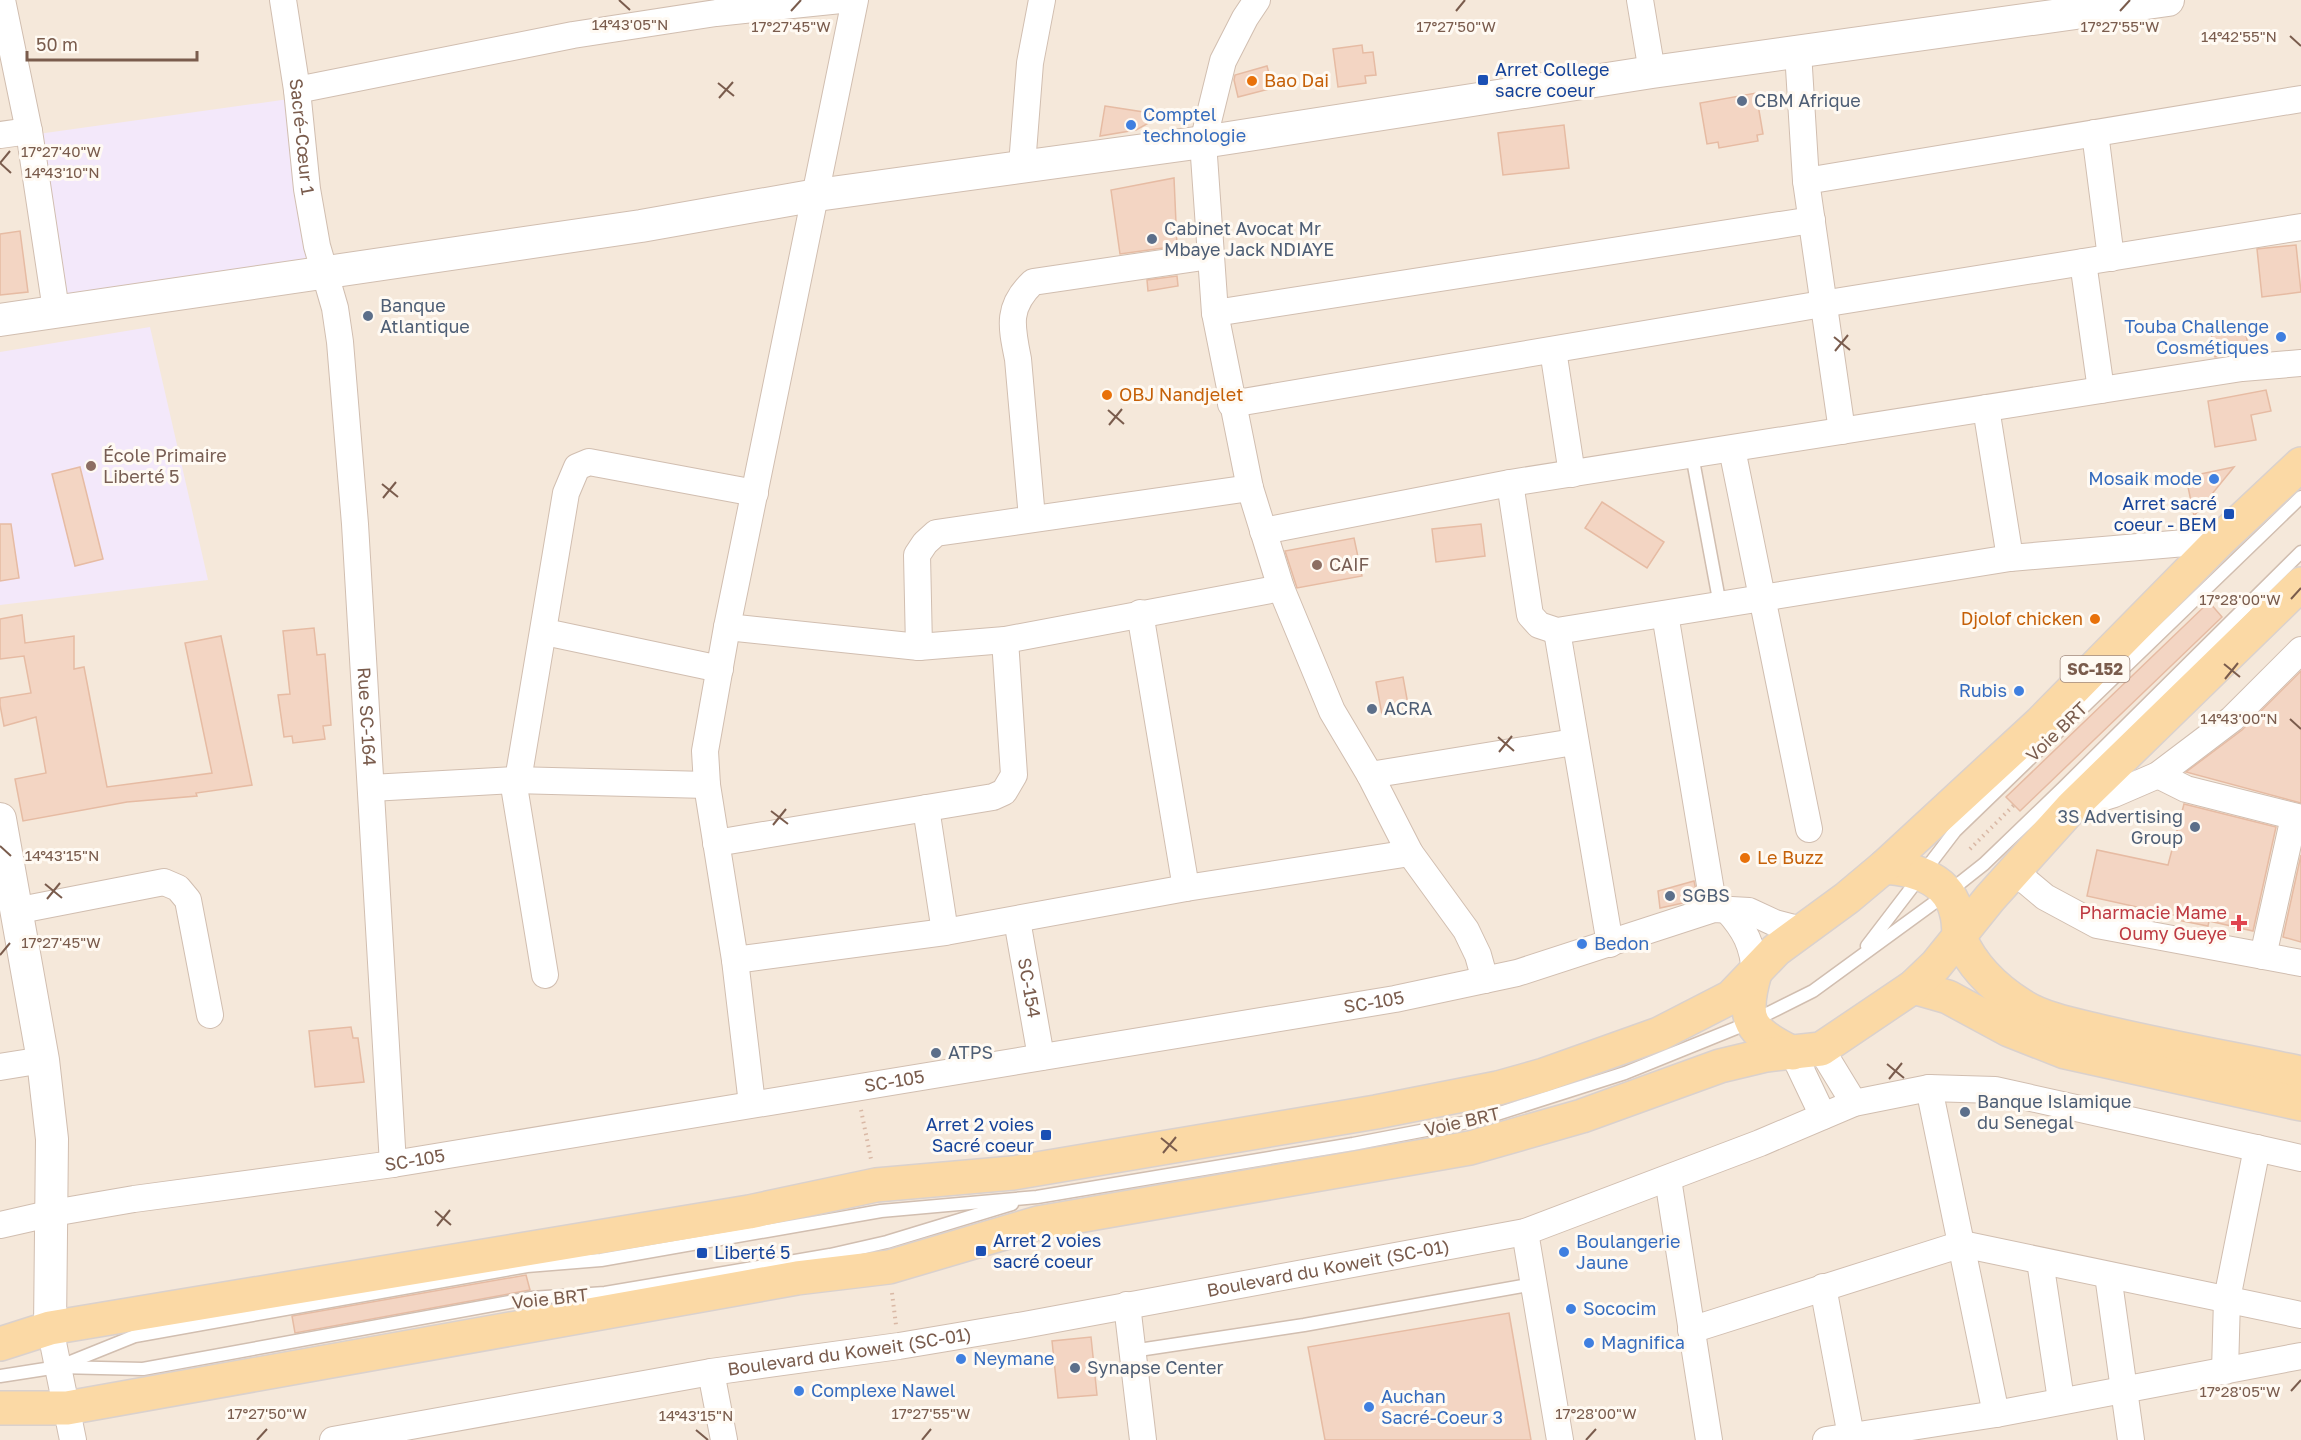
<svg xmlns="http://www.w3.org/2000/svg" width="2301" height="1440" font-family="'Golos Text',sans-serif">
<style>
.residential{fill:#f5e8da}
.education{fill:#f3e8fa}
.building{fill:#f3d5c3;stroke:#e6bba3;stroke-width:1.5}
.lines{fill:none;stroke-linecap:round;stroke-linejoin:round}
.service-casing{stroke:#d1beb0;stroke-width:15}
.minor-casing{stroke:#d1beb0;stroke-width:28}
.tertiary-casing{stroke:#d1beb0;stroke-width:34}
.primary-casing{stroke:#dad1cd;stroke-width:36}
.path{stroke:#d9b8a5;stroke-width:4;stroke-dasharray:1.5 4.5;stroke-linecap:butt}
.service{stroke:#fff;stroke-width:12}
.minor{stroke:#fff;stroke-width:26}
.tertiary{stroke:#fff;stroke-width:32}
.primary{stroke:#fbd9a5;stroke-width:33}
.ticks{fill:none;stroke:#7a5c4d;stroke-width:2}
.transit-dot{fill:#1a4fb4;stroke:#fffaf3;stroke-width:2}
.food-dot{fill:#e8710a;stroke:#fffaf3;stroke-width:2}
.service-dot{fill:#5c6f8a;stroke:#fffaf3;stroke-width:2}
.shop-dot{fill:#3f7fe0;stroke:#fffaf3;stroke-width:2}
.education-dot{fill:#8d6e63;stroke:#fffaf3;stroke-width:2}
.health-dot{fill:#e0444e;stroke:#fffaf3;stroke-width:2}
.labels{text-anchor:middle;stroke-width:6;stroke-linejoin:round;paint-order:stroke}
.shield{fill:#fffaf3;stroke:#a28b7f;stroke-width:1.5}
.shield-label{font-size:16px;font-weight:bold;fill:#7a5c4d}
.transit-label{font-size:18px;fill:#164399;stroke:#fffaf3;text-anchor:start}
.food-label{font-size:18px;fill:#c56008;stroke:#fffaf3;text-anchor:start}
.service-label{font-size:18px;fill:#4e5e75;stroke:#fffaf3;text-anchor:start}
.shop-label{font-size:18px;fill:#366cbe;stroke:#fffaf3;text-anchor:start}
.street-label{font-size:18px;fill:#7a5c4d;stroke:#fffaf3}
.education-label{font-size:18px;fill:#785e54;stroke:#fffaf3;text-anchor:start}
.health-label{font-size:18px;fill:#be3a42;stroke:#fffaf3;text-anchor:end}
.ticks-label{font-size:15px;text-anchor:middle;fill:#7a5c4d;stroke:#fffaf3;stroke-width:6;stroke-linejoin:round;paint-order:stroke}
</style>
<rect width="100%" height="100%" fill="#fdf6ec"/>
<rect class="residential" x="0" y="0" width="2301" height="1440"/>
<g class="education">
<polygon points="289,99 313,262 61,296 38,134"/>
<polygon points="150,327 208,580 0,605 0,352"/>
</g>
<g class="building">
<polygon points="1362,45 1363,53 1373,52 1376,75 1365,76 1366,83 1338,87 1333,49"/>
<polygon points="1267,66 1273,88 1238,97 1234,80 1235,75"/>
<polygon points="1756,93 1763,134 1757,135 1758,141 1719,148 1718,142 1707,144 1700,103"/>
<polygon points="1105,106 1163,115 1136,130 1100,136"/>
<polygon points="1564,125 1569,168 1503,175 1498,133"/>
<polygon points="1174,178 1177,246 1120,254 1111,190"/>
<polygon points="20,231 28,292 0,295 0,234"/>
<polygon points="2296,245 2301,292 2262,297 2257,249"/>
<polygon points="1177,276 1178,286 1148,291 1147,280"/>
<polygon points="2245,328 2249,352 2215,357 2211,333"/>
<polygon points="2266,390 2271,411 2251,415 2256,440 2215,447 2208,401"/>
<polygon points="80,467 103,559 75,566 52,474"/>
<polygon points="2234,467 2194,516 2186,477"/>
<polygon points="1602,502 1664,542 1647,568 1585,528"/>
<polygon points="0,524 11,524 19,578 0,581"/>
<polygon points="1481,524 1485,556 1436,562 1432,529"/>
<polygon points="1354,538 1362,576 1297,588 1285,551"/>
<polygon points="2209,602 2222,617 2020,811 2006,797"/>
<polygon points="22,615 25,643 74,636 74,669 84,667 107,787 212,773 185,643 221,636 252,785 196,793 197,796 127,802 23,821 15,779 46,773 36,717 4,726 0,705 0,698 31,693 24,656 0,659 0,619"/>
<polygon points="314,628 317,655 325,654 331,725 323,726 325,739 293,743 292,736 284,737 278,695 290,694 283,631"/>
<polygon points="2301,671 2301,803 2186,772 2242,730"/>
<polygon points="1403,677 1409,710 1382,715 1376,682"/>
<polygon points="2184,804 2276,827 2253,931 2209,921 2208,926 2177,920 2178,916 2087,896 2097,850 2168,865"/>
<polygon points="2301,855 2301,942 2283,937"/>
<polygon points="1694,881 1697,895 1683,903 1660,908 1658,891"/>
<polygon points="351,1027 353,1038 358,1038 364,1082 315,1087 309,1031"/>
<polygon points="526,1275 530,1290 295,1333 292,1316"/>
<polygon points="1509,1313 1531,1440 1325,1440 1308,1347"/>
<polygon points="1091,1337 1097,1395 1058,1398 1052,1341"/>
</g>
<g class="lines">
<g class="service-casing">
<g id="service">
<polyline points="1692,455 1720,605"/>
<polyline points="1867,946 1955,831 2301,497"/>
<polyline points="1132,1351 1304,1325 1534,1284"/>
<polyline points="58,1367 135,1336 527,1266 601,1260 881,1211 1037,1197 1353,1144 1478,1120 1625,1073 1751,1022 1813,991 1946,894 1984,864 2064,787 2301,552"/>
<polyline points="0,1376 58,1367 143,1369 531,1298 605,1293 830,1255 887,1242 1012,1204"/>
</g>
</g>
<g class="minor-casing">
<g id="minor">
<polyline points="2,0 29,131 56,310"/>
<path id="s1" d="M283,0L297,90L307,189L317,246L335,308L340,342L355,524L393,1164"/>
<polyline points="1257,0 1245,18 1223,61 1203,142 1215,313 1250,488 1281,588 1332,711 1370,775 1410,853 1466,930 1478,955 1485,980"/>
<polyline points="1640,0 1652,72"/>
<polyline points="1798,52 1806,181 1842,431"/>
<polyline points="297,90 573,35 716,13 841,0"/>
<polyline points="2095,133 2111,258"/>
<polyline points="0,135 29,131"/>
<polyline points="1022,165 1030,63 1042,0"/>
<polyline points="1806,181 2301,99"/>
<polyline points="2083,262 2101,390"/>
<polyline points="1215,313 1812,220"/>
<polyline points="1553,350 1572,474"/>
<polyline points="1231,404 1822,304 2301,227"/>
<polyline points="1986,408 2010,558"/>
<polyline points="1732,449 1809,829"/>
<polyline points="1510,483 1530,615 1539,625 1557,631 2010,558 2220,540"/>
<path d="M1032,518L1018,359C1011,325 1007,307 1033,282L1210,256"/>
<polyline points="1263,531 1510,483 2101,390 2242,368 2301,363"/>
<polyline points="1140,613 1186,888"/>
<polyline points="1665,614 1714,909"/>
<polyline points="727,627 919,647 1005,640 1281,588"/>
<polyline points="1557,631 1610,944"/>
<polyline points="545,632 720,669"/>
<polyline points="919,647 917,555 925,543 936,533 1250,488"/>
<polyline points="1370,775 1574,742"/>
<polyline points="2158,775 2186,789 2301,818"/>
<polyline points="513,780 545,975"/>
<polyline points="518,780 566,493 577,467 589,462 755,493"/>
<polyline points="371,788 513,780 707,785"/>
<polyline points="2075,806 2114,794 2158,775 2232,719 2301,650"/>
<polyline points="926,808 945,932"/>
<polyline points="716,843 993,797 1004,792 1014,775 1005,640"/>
<polyline points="2014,871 2045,897 2097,925 2301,963"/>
<path d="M1727,910C1745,930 1753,945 1755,973"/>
<polyline points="15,911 164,882 178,888 188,900 210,1015"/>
<path id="s2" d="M1017,920L1041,1057"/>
<polyline points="2263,956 2294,817"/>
<polyline points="735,960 945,932 1186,888 1410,853"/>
<polyline points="1821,1049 1854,1103"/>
<polyline points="1793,1053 1823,1116"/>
<polyline points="0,1067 43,1060"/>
<polyline points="1929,1088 1996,1414"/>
<polyline points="752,1104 735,960 707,785 705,751 727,627 855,0"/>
<polyline points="1668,1179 1709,1440"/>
<path id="s3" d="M0,1225L53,1213L134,1199L393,1164L1395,999L1517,973L1714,909L1749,911L1775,923L1802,930"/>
<polyline points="1525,1232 1560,1440"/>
<polyline points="2040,1261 2061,1400"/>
<polyline points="2108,1275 2131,1440"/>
<polyline points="1823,1287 1851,1436"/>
<polyline points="1127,1305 1143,1440"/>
<polyline points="50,1328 73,1440"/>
<polyline points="1691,1330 1962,1244 2301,1315"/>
<polyline points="2225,1371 2227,1299 2257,1148"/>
<polyline points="711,1372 724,1440"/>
<path id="s4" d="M333,1440L711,1372L899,1346L1024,1325L1525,1232L1760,1143L1854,1103L1929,1088L1995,1090L2301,1158"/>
<polyline points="1826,1440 1996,1414 2301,1356"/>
</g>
</g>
<g class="tertiary-casing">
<g id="tertiary">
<polyline points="0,320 641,226 817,195 1203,142 1652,72 2168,0"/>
<polyline points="0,819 43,1060 52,1139 50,1328"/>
</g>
</g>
<g class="primary-casing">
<g id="primary">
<path d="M1884,867C1916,869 1950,879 1957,915C1959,923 1958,931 1960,938C1972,966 1996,989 2021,1005C2043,1019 2074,1025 2099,1031C2166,1047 2234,1059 2301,1073"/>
<path d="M1755,973C1741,1021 1750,1032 1793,1053"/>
<polyline points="1913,987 1948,997 2009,1030 2065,1052 2301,1104"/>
<polyline points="0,1344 50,1328 749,1212 876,1185 1013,1173 1376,1112 1498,1088 1544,1075 1659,1034 1731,997 1776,950 1847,898 1884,867 2040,723 2220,540 2301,464"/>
<polyline points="0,1408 67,1408 797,1278 889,1267 1038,1223 1470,1148 1582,1116 1720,1066 1766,1055 1821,1049 1913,987 1936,965 1990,898 2072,807 2301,584"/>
</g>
</g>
<g class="path">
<polyline points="1970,849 2014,805"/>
<polyline points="861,1110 871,1159"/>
<polyline points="892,1293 896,1325"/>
</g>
<use href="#service" class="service"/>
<use href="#minor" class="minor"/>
<use href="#tertiary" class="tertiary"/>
<use href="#primary" class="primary"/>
</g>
<path class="ticks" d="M619,0L630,10M791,11L801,0M1456,11L1465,0M2120,11L2130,0M2290,36L2301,46M718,83L734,96M719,98L733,82M0,163L10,151M0,163L11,173M1834,337L1850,350M1835,351L1848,335M1108,410L1124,424M1109,425L1122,409M382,484L398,497M383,498L396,482M2291,599L2301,588M2224,664L2240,677M2225,679L2238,663M2290,719L2301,729M1498,737L1514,751M1499,752L1512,736M771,811L788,824M773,825L786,809M0,846L11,856M45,884L62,898M47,899L60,883M0,955L10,943M1887,1064L1904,1078M1889,1079L1902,1063M1161,1138L1177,1151M1163,1153L1176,1137M435,1211L451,1225M437,1226L450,1210M2291,1391L2301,1380M696,1430L708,1440M257,1440L267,1429M922,1440L931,1429M1586,1440L1596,1429"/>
<g class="transit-dot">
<rect x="1477" y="74" width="12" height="12" rx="3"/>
<rect x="2223" y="508" width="12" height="12" rx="3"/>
<rect x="1040" y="1129" width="12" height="12" rx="3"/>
<rect x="975" y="1245" width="12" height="12" rx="3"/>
<rect x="696" y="1247" width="12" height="12" rx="3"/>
</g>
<g class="food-dot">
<circle cx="1252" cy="81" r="6"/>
<circle cx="1107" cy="395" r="6"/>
<circle cx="2095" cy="619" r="6"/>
<circle cx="1745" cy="858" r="6"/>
</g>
<g class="service-dot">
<circle cx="1742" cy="101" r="6"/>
<circle cx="1152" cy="239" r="6"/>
<circle cx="368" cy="316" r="6"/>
<circle cx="1372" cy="709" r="6"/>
<circle cx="2195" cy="827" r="6"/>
<circle cx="1670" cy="896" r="6"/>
<circle cx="936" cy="1053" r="6"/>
<circle cx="1965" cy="1112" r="6"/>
<circle cx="1075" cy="1368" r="6"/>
</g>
<g class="shop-dot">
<circle cx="1131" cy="125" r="6"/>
<circle cx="2281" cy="337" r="6"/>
<circle cx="2214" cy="479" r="6"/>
<circle cx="2019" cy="691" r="6"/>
<circle cx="1582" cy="944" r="6"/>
<circle cx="1564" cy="1252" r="6"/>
<circle cx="1571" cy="1309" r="6"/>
<circle cx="1589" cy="1343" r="6"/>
<circle cx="961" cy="1359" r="6"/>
<circle cx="799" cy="1391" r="6"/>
<circle cx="1369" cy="1407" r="6"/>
</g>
<g class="education-dot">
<circle cx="91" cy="466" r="6"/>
<circle cx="1317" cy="565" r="6"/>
</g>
<path class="health-dot" d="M2236 914h6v6h6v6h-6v6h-6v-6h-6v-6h6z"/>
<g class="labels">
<rect class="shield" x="2060.5" y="656" width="69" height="26" rx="4.5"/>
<g class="shield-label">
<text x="2095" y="675">SC-152</text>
</g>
<g class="transit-label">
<text x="1495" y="76">Arret College<tspan x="1495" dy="21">sacre coeur</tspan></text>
<text x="2217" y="510" text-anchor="end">Arret sacré<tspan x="2217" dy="21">coeur - BEM</tspan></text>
<text x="1034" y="1131" text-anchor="end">Arret 2 voies<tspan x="1034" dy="21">Sacré coeur</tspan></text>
<text x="993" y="1247">Arret 2 voies<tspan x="993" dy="21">sacré coeur</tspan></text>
<text x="714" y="1259">Liberté 5</text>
</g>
<g class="food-label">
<text x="1264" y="87">Bao Dai</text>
<text x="1119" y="401">OBJ Nandjelet</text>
<text x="2083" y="625" text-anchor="end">Djolof chicken</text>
<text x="1757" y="864">Le Buzz</text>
</g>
<g class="service-label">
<text x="1754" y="107">CBM Afrique</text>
<text x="1164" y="235">Cabinet Avocat Mr<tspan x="1164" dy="21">Mbaye Jack NDIAYE</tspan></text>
<text x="380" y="312">Banque<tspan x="380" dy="21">Atlantique</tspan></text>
<text x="1384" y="715">ACRA</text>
<text x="2183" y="823" text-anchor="end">3S Advertising<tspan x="2183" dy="21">Group</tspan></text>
<text x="1682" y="902">SGBS</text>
<text x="948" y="1059">ATPS</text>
<text x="1977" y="1108">Banque Islamique<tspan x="1977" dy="21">du Senegal</tspan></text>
<text x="1087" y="1374">Synapse Center</text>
</g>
<g class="shop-label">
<text x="1143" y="121">Comptel<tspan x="1143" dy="21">technologie</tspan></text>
<text x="2269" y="333" text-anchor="end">Touba Challenge<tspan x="2269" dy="21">Cosmétiques</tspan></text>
<text x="2202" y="485" text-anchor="end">Mosaik mode</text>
<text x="2007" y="697" text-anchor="end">Rubis</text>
<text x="1594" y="950">Bedon</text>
<text x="1576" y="1248">Boulangerie<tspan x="1576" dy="21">Jaune</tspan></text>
<text x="1583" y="1315">Sococim</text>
<text x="1601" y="1349">Magnifica</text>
<text x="973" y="1365">Neymane</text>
<text x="811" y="1397">Complexe Nawel</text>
<text x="1381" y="1403">Auchan<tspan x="1381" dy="21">Sacré-Coeur 3</tspan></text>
</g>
<g class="street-label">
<text dy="6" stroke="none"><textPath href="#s1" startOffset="138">Sacré-Cœur 1</textPath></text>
<text dy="6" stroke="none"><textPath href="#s1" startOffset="723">Rue SC-164</textPath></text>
<text transform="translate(2057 732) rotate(-44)" y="6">Voie BRT</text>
<text dy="6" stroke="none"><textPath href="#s2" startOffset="69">SC-154</textPath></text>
<text dy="6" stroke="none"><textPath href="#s3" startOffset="1392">SC-105</textPath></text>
<text dy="6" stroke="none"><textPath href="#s3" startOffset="906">SC-105</textPath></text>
<text transform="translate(1462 1122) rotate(-13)" y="6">Voie BRT</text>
<text dy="6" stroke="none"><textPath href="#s3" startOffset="420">SC-105</textPath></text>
<text dy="6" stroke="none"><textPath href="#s4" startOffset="1010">Boulevard du Koweit (SC-01)</textPath></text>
<text transform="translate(550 1299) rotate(-6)" y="6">Voie BRT</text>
<text dy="6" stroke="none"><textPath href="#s4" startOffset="524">Boulevard du Koweit (SC-01)</textPath></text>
</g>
<g class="education-label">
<text x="103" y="462">École Primaire<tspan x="103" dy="21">Liberté 5</tspan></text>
<text x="1329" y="571">CAIF</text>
</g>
<g class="health-label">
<text x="2227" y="919">Pharmacie Mame<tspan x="2227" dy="21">Oumy Gueye</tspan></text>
</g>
</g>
<g class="ticks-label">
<text x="630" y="30">14°43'05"N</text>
<text x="791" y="32">17°27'45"W</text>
<text x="1456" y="32">17°27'50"W</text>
<text x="2120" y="32">17°27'55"W</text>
<text x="2239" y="42">14°42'55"N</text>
<text x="61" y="157">17°27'40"W</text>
<text x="62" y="178">14°43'10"N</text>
<text x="2240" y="605">17°28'00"W</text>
<text x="2239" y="724">14°43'00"N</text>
<text x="62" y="861">14°43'15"N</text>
<text x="61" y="948">17°27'45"W</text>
<text x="2240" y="1397">17°28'05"W</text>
<text x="267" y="1419">17°27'50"W</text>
<text x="931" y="1419">17°27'55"W</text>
<text x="1596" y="1419">17°28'00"W</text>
<text x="696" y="1421">14°43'15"N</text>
</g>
<path d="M27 51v9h170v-9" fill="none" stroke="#7a5c4d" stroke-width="3"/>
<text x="36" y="51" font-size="18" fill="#7a5c4d" stroke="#fffaf3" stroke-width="4.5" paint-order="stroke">50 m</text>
</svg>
